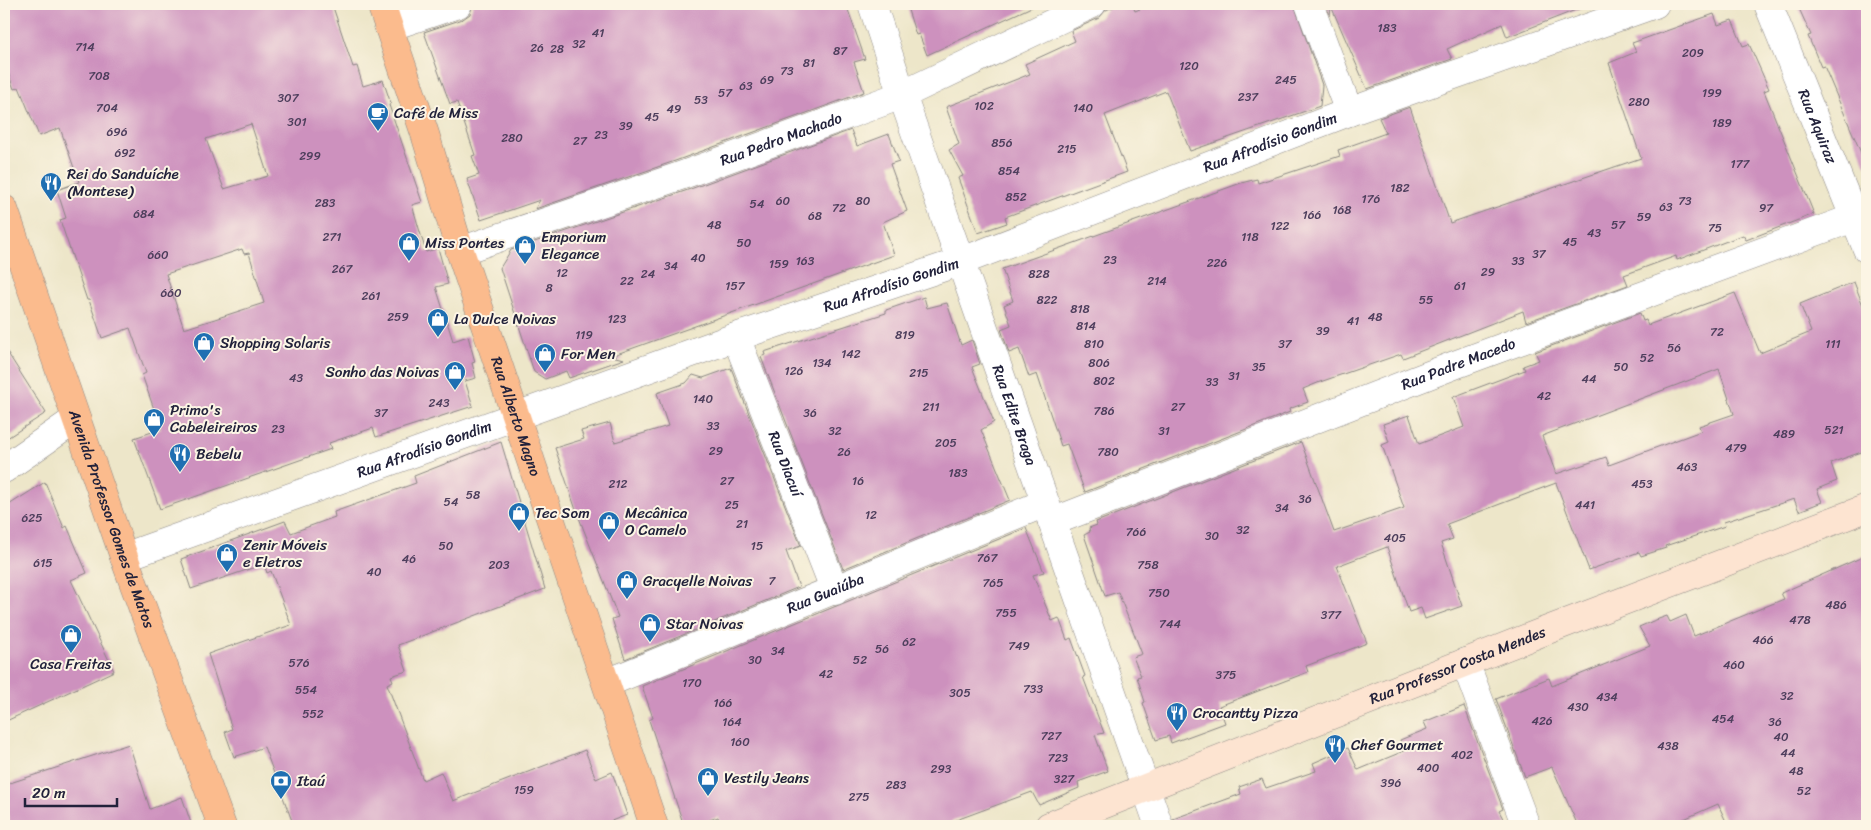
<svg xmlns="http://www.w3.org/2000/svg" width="1871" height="830" font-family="Sriracha,sans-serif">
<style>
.building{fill:#cd91be;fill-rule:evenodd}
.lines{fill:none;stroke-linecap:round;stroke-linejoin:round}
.street-casing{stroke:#888482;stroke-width:29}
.secondary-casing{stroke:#888482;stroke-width:29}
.primary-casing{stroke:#888482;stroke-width:29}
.street{stroke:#fff;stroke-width:28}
.secondary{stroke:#fde4d1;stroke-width:28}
.primary{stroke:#fbbb8d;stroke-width:28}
.labels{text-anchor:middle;stroke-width:4;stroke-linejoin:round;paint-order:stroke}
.number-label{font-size:12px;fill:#4d3e5c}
.poi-label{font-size:15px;fill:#22223b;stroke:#fcf5e5;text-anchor:start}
.street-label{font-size:15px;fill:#22223b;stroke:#fcf5e5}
</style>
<rect width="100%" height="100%" fill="#fcf5e5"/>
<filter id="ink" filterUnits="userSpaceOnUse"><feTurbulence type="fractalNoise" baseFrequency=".02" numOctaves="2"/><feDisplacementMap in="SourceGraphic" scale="10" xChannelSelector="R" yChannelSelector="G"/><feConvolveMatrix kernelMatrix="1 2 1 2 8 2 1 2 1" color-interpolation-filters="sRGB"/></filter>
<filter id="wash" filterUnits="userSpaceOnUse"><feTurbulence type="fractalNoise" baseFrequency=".0096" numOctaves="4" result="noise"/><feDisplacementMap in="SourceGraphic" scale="20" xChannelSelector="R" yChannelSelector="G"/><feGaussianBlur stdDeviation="1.12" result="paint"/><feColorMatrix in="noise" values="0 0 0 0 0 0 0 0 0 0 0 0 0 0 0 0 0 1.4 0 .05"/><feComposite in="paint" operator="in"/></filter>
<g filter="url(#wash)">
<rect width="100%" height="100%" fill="#ede6c9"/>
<g id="blocks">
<g class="building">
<path d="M4,4H332L353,67L357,66L363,86L383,80L391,104L389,105L422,202L412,205L426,252L438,248L448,284L436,287L453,341L468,336L475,362L472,363L476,378L465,381L473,406L376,437L373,428L329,443L331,449L160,509L134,438L161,429L142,375L146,373L130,328L102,338L89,300H87L60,220L66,218L57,190L79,182L60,128L39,136L19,87L14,89L4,62ZM251,124L268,176L224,189L206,139ZM242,249L244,254L249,253L264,303L184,329L166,274Z"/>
<polygon points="473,4 846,4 865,59 854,62 864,92 675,161 535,209 540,200 481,220 467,179 479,175 472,156 475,155 457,102 450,104 424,32 463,19 470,14"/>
<polygon points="906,4 1038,4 927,55 919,34 916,35"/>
<polygon points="1120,4 1132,4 1135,11 1152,4 1294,4 1322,85 1320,106 1190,151 1166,91 1105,115 1127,172 1005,217 1007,223 978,233 958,178 963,176 949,150 959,144 946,107 1030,74 1025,64 1075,41 1071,31 1099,18 1106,10"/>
<polygon points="1326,4 1585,4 1586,6 1507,37 1502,24 1447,49 1452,59 1367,89 1331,6 1330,16"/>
<polygon points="1797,4 1867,4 1867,167 1824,66 1821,67 1808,36 1811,35"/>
<polygon points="1714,14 1718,25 1732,20 1743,46 1749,44 1769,89 1764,91 1814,214 1746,240 1743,235 1677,260 1676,256 1624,275 1628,285 1526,322 1523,311 1403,358 1401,354 1320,382 1303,389 1308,402 1289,409 1290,412 1085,492 1067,444 1061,446 1037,374 1029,377 1019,349 1009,353 1001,329 1011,325 1004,305 1013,301 1002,269 1241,183 1257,179 1258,183 1340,156 1338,150 1386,133 1379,118 1410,107 1450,223 1641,158 1609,63 1636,52 1632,43"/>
<polygon points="851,130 857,146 889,134 899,161 890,164 907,211 883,222 894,255 611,356 624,359 569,378 566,371 545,379 534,372 500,268 511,250 685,191"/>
<path d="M1854,282L1867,316V450L1831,463L1837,481L1817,489L1822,502L1799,511L1794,499L1724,522L1725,526L1665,546L1666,548L1641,556L1639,552L1589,570L1556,483L1447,524L1453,539L1441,543L1462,606L1425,619L1421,608L1409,612L1387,547L1337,566L1367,643L1306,666L1308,672L1219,706L1225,723L1171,743L1169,736L1156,740L1143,703L1145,702L1137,677L1141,676L1133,657L1142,654L1118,592L1105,596L1084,535L1090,532L1089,528L1097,525L1096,522L1301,442L1334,532L1404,508L1382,445L1389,442L1383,424L1409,415L1419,444L1464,427L1453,397L1525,370L1523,366L1539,360L1535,352L1640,313L1643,321L1646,320L1648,325L1735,293L1760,353L1811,332L1800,304ZM1719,369L1734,414L1699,426L1701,431L1609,465L1606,457L1556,474L1542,436Z"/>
<polygon points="924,297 927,308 947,303 961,345 972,340 980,364 972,367 994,422 981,430 1010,500 843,569 761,357 765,355 764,352 886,313 886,310"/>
<polygon points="4,347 46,413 4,440"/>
<polygon points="731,368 801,546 786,551 799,587 625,659 612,619 618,617 576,510 555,448 584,439 581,431 610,423 615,442 668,426 657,393 686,383 693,375 703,378"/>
<polygon points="501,442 545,589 398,645 407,671 391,676 393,681 387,684 423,780 441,772 453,801 585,750 596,779 612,772 627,815 598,826 294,826 264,747 234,757 225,732 232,729 208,654 291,625 271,571 267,573 264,564 191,589 181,559 285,521 291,533 335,517 334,512 416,483 414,476"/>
<polygon points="45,482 64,528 67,526 87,573 71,580 114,671 4,722 4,508"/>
<polygon points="1026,528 1044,572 1033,575 1052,621 1059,618 1067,640 1071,638 1085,676 1083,677 1104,733 1095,735 1108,771 1078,782 1079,788 1039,805 1032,792 940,826 721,826 718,817 693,826 684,826 649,720 653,718 642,686"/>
<polygon points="1867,555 1867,826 1775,826 1774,823 1765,826 1728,826 1718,804 1668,826 1578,826 1552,767 1525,777 1496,699 1549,678 1552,686 1650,646 1639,627 1653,621 1667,616 1670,622 1686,615 1694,636 1784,599 1781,593"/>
<polygon points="1464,706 1503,809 1499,811 1507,826 1174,826 1173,819 1241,794 1239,787 1262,779 1266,788 1316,771 1313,763 1348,748 1358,770 1404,751 1400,740 1427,729 1424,722"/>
<polygon points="129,744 150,809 182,797 192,826 11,826 4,805 4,785"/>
</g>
</g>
</g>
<g filter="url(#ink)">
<use href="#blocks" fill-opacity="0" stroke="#888482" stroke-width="1"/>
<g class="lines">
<g class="street-casing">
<g id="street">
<path id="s1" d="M872,4L902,95L1159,826"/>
<polyline points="1309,4 1349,112"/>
<path id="s2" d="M1768,4L1867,249"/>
<polyline points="389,27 458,4"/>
<path id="s3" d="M460,251L680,176L902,95L1092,4"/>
<path id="s4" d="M736,337L835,591"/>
<polyline points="4,469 76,419"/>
<path id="s5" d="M1052,522L1457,364L1867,213"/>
<path id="s6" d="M124,557L736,337L962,261L1349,112L1655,4"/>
<polyline points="1465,662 1526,826"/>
<path id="s7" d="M607,683L1045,503"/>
</g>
</g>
<g class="secondary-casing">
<g id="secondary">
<path id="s8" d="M1049,826L1545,631L1867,508"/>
</g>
</g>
<g class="primary-casing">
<g id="primary">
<path id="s9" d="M381,4L425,134L460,251L654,826"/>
<path id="s10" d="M4,209L124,557L222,826"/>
</g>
</g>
<use href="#street" class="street"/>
<use href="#secondary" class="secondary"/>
<use href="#primary" class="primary"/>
</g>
</g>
<defs>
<g id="cafe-pin" transform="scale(1.125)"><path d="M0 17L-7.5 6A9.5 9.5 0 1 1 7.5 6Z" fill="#1f6fb2" stroke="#fcf5e5"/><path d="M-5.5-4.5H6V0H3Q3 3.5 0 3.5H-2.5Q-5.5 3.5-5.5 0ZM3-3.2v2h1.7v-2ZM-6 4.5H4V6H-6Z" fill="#fff"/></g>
<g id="restaurant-pin" transform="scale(1.125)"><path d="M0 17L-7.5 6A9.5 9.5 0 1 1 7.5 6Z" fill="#1f6fb2" stroke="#fcf5e5"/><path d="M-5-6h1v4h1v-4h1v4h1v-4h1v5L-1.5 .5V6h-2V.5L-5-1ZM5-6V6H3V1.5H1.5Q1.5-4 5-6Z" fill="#fff"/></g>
<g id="shop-pin" transform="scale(1.125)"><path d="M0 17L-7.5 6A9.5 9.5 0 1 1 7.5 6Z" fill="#1f6fb2" stroke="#fcf5e5"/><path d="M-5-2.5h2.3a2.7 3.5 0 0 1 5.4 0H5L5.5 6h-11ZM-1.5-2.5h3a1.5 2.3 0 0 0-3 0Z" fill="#fff"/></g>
<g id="bank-pin" transform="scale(1.125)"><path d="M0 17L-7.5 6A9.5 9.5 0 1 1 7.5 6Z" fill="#1f6fb2" stroke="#fcf5e5"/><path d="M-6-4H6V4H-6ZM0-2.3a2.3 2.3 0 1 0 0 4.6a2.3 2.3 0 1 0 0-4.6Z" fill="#fff"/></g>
</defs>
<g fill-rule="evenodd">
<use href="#cafe-pin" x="378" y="113"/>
<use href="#restaurant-pin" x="51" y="183"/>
<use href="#shop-pin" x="409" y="243"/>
<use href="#shop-pin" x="525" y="246"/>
<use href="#shop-pin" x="438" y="319"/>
<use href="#shop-pin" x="204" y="343"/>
<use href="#shop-pin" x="545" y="354"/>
<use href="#shop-pin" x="455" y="372"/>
<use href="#shop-pin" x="154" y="419"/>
<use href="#restaurant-pin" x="180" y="454"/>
<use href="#shop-pin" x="519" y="513"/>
<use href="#shop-pin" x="609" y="522"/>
<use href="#shop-pin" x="227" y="554"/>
<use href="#shop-pin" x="627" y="581"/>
<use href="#shop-pin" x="650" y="624"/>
<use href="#shop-pin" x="71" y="635"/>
<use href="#restaurant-pin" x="1177" y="713"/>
<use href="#restaurant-pin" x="1335" y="745"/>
<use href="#shop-pin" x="708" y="778"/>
<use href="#bank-pin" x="281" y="781"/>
</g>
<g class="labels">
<g class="number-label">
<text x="1387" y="32">183</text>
<text x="598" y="37">41</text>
<text x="579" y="48">32</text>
<text x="85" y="51">714</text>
<text x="537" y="52">26</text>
<text x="557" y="53">28</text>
<text x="840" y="55">87</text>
<text x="1693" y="57">209</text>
<text x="809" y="67">81</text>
<text x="1189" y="70">120</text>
<text x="787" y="75">73</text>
<text x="99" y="80">708</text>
<text x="767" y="84">69</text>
<text x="1286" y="84">245</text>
<text x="746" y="90">63</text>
<text x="725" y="97">57</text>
<text x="1712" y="97">199</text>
<text x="1248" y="101">237</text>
<text x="288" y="102">307</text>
<text x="701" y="104">53</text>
<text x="1639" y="106">280</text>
<text x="984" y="110">102</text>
<text x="107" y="112">704</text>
<text x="1083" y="112">140</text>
<text x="674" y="113">49</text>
<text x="652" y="121">45</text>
<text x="297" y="126">301</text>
<text x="1722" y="127">189</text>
<text x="626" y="130">39</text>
<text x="117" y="136">696</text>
<text x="601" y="139">23</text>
<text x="512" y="142">280</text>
<text x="580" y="145">27</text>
<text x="1002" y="147">856</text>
<text x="1067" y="153">215</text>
<text x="125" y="157">692</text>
<text x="310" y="160">299</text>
<text x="1740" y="168">177</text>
<text x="1009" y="175">854</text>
<text x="1400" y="192">182</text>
<text x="1016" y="201">852</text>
<text x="1371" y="203">176</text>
<text x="783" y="205">60</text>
<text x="863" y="205">80</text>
<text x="1685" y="205">73</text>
<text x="325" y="207">283</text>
<text x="757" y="208">54</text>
<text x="1666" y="211">63</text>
<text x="839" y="212">72</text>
<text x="1766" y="212">97</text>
<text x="1342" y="214">168</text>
<text x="144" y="218">684</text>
<text x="1312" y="219">166</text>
<text x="815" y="220">68</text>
<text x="1644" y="221">59</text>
<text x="714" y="229">48</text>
<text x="1618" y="229">57</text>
<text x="1280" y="230">122</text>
<text x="1715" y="232">75</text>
<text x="1594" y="237">43</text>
<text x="332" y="241">271</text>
<text x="1250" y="241">118</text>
<text x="1570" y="246">45</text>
<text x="744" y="247">50</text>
<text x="1539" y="258">37</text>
<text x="158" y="259">660</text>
<text x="698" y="262">40</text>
<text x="1110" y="264">23</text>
<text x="805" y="265">163</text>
<text x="1518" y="265">33</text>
<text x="1217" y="267">226</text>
<text x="779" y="268">159</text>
<text x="671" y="270">34</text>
<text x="342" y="273">267</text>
<text x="1488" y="276">29</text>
<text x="562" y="277">12</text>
<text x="648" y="278">24</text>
<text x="1039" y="278">828</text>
<text x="627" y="285">22</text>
<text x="1157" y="285">214</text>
<text x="735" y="290">157</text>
<text x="1460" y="290">61</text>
<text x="549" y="292">8</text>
<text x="171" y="297">660</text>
<text x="371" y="300">261</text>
<text x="1047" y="304">822</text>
<text x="1426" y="304">55</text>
<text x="1080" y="313">818</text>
<text x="398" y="321">259</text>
<text x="1375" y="321">48</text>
<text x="617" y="323">123</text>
<text x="1353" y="325">41</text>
<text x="1086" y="330">814</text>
<text x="1323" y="335">39</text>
<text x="1717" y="336">72</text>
<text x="584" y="339">119</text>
<text x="905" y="339">819</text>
<text x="1094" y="348">810</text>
<text x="1285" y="348">37</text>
<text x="1833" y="348">111</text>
<text x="1674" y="352">56</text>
<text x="851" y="358">142</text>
<text x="1647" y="362">52</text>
<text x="822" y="367">134</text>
<text x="1099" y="367">806</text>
<text x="1259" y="371">35</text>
<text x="1621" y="371">50</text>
<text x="794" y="375">126</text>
<text x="919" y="377">215</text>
<text x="1234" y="380">31</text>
<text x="296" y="382">43</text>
<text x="1589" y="383">44</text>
<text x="1104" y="385">802</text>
<text x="1212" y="386">33</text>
<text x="1544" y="400">42</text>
<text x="703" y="403">140</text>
<text x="439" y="407">243</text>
<text x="931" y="411">211</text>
<text x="1178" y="411">27</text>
<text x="1104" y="415">786</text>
<text x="381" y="417">37</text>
<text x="810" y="417">36</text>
<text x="713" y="430">33</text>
<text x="278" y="433">23</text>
<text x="1834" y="434">521</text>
<text x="835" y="435">32</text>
<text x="1164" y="435">31</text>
<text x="1784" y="438">489</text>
<text x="946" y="447">205</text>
<text x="1736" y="452">479</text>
<text x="716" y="455">29</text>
<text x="844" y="456">26</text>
<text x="1108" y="456">780</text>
<text x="1687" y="471">463</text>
<text x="958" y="477">183</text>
<text x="727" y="485">27</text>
<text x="858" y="485">16</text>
<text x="618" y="488">212</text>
<text x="1642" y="488">453</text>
<text x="473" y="499">58</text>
<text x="1305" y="503">36</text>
<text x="451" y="506">54</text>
<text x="732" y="509">25</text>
<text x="1585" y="509">441</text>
<text x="1282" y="512">34</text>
<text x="871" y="519">12</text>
<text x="32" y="522">625</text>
<text x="742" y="528">21</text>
<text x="1243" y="534">32</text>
<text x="1136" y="536">766</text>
<text x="1212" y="540">30</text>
<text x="1395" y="542">405</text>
<text x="446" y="550">50</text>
<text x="757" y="550">15</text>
<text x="987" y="562">767</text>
<text x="409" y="563">46</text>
<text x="43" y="567">615</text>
<text x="499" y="569">203</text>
<text x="1148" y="569">758</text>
<text x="374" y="576">40</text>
<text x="772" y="585">7</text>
<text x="993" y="587">765</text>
<text x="1159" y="597">750</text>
<text x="1836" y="609">486</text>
<text x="1006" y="617">755</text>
<text x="1331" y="619">377</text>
<text x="1800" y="624">478</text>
<text x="1170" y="628">744</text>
<text x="1763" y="644">466</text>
<text x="909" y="646">62</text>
<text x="1019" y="650">749</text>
<text x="882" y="653">56</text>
<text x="778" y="655">34</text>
<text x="755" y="664">30</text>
<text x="860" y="664">52</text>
<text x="299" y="667">576</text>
<text x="1734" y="669">460</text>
<text x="826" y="678">42</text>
<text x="1226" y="679">375</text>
<text x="692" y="687">170</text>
<text x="1033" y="693">733</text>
<text x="306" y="694">554</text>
<text x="960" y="697">305</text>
<text x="1787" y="700">32</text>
<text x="1607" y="701">434</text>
<text x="723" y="707">166</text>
<text x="1578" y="711">430</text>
<text x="313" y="718">552</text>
<text x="1723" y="723">454</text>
<text x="1542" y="725">426</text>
<text x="732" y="726">164</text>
<text x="1775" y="726">36</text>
<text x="1051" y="740">727</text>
<text x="1781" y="741">40</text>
<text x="740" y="746">160</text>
<text x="1668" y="750">438</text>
<text x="1788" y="757">44</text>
<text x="1462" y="759">402</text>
<text x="1058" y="762">723</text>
<text x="1428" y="772">400</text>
<text x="941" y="773">293</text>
<text x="1796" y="775">48</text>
<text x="1064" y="783">327</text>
<text x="1391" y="787">396</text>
<text x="896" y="789">283</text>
<text x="524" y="794">159</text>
<text x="1804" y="795">52</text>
<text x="859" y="801">275</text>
</g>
<g class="poi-label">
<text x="394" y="118">Café de Miss</text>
<text x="67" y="179">Rei do Sanduíche<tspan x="67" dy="17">(Montese)</tspan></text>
<text x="541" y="242">Emporium<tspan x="541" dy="17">Elegance</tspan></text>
<text x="425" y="248">Miss Pontes</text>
<text x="454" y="324">La Dulce Noivas</text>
<text x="220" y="348">Shopping Solaris</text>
<text x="561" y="359">For Men</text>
<text x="439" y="377" text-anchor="end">Sonho das Noivas</text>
<text x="170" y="415">Primo's<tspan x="170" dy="17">Cabeleireiros</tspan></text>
<text x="196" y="459">Bebelu</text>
<text x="535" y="518">Tec Som</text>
<text x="625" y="518">Mecânica<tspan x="625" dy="17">O Camelo</tspan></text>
<text x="243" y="550">Zenir Móveis<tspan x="243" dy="17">e Eletros</tspan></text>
<text x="643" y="586">Gracyelle Noivas</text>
<text x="666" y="629">Star Noivas</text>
<text x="71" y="669" text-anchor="middle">Casa Freitas</text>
<text x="1193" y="718">Crocantty Pizza</text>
<text x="1351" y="750">Chef Gourmet</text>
<text x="724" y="783">Vestily Jeans</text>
<text x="297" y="786">Itaú</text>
</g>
<g class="street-label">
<text dy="5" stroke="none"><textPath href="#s2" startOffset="132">Rua Aquiraz</textPath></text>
<text dy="5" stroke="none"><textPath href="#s3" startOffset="340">Rua Pedro Machado</textPath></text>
<text dy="5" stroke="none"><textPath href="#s6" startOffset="1219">Rua Afrodísio Gondim</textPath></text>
<text dy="5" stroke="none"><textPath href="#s6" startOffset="814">Rua Afrodísio Gondim</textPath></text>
<text dy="5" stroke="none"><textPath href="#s5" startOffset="436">Rua Padre Macedo</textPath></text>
<text dy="5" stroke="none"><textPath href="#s9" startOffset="434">Rua Alberto Magno</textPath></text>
<text dy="5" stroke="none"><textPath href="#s1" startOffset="435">Rua Edite Braga</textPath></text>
<text dy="5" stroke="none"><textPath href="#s6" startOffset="319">Rua Afrodísio Gondim</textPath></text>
<text dy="5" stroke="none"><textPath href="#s4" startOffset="136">Rua Diacuí</textPath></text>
<text dy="5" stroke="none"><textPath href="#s10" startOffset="328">Avenida Professor Gomes de Matos</textPath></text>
<text dy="5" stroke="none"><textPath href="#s7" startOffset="236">Rua Guaiúba</textPath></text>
<text dy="5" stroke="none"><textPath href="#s8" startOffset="439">Rua Professor Costa Mendes</textPath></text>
</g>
</g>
<rect width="1871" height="830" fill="none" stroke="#fcf5e5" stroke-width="20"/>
<path d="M25 798v8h92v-8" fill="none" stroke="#22223b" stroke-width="2.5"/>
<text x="32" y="798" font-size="15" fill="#22223b" stroke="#fcf5e5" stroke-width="4" paint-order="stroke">20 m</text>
</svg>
